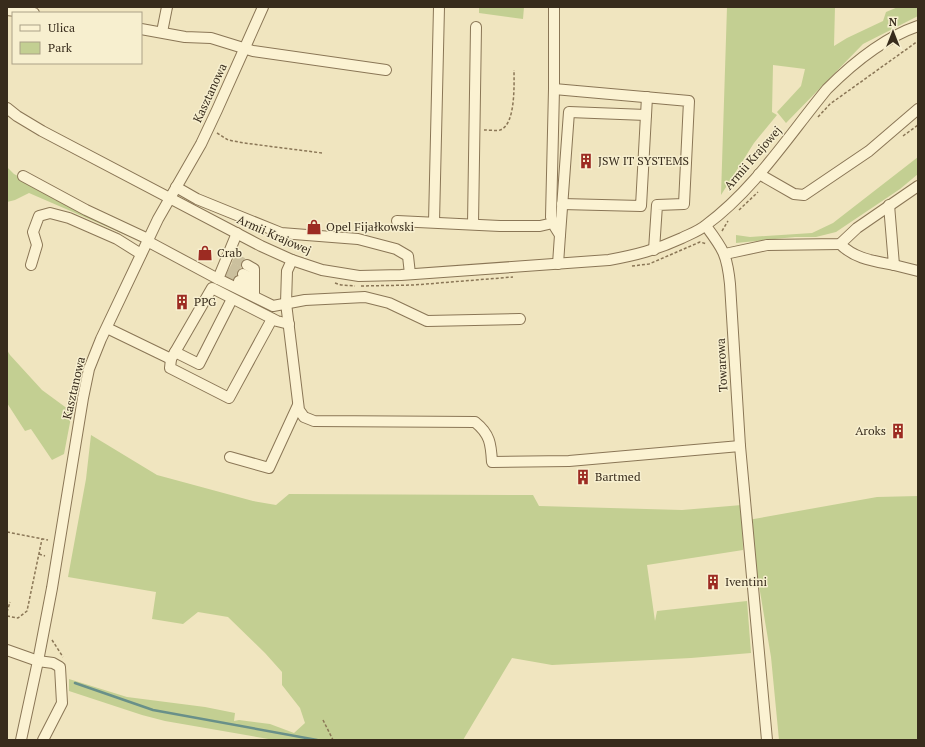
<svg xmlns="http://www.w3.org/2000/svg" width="925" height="747" font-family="'PT Serif',serif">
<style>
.green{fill:#c3cf92}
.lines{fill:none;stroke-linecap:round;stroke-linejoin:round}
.stream{stroke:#699089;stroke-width:2.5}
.minor-tunnel{stroke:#cbc09e;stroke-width:10;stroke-dasharray:10 5;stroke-linecap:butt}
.minor-casing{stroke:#8a7656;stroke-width:12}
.path{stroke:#8a7656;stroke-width:1.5;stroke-dasharray:3 2;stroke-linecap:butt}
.minor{stroke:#fbf2d2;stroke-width:10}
.labels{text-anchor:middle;stroke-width:3;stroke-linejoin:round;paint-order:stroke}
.street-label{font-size:12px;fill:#382c1c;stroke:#f7efcf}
.poi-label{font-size:12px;fill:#382c1c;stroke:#f7efcf;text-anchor:start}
</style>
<rect width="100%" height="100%" fill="#f0e5bf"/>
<g class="green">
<polygon points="479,7 524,7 523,19 479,13"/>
<polygon points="727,7 835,7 834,46 847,38 883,21 886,12 898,7 918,7 918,16 863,44 786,123 777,112 801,86 805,69 773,65 772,112 777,115 754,143 721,195"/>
<polygon points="918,157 918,174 900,189 836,232 816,237 795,237 736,243 736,235 750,237 812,233 833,223"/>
<polygon points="7,167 14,174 134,235 133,238 29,193 15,200 7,202"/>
<polygon points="7,350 10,355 42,390 72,412 64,454 52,460 31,429 25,431 7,403"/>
<polygon points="91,435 157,475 253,501 276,505 289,494 533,495 539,506 682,510 742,505 743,550 647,565 655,621 657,611 747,601 751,653 691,658 552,665 512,658 463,740 274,740 165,721 142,715 69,691 69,679 127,697 205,707 235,713 234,721 239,720 270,724 294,733 305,723 300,708 282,685 282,672 265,653 228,617 198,612 183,624 152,619 156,592 68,577 86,479"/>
<polygon points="918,496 918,740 779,740 771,657 748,520 877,497"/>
</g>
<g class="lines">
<polyline class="stream" points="75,683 153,710 317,740"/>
<g class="minor-tunnel">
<polyline points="234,258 247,265"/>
<polyline points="230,267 243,274"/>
<polyline points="226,274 239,281"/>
</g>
<g class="minor-casing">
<g id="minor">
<polyline points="554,7 554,89 551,217 555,227 560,235 558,264"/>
<polyline points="7,10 34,13"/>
<polyline points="141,29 185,37 211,38 253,51 386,70"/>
<polyline points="162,32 167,7"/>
<polyline points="554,89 689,101 684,204 657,205 654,250"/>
<path d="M7,108L17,116L42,131L261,246L292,260L322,270L359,276L401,275L609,260C636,255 656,250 682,238C690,234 699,231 706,225C754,190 789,135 827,89C853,63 883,38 918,26"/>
<polyline points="759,174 794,194 804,195 869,151 918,109"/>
<polyline points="23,176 86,210 148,239"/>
<polyline points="176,187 197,199 281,233 358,239 396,249 408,256 410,274"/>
<polyline points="562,204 641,206 647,97"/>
<polyline points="397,221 500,226 540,226 553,223"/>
<polyline points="434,222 439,7"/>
<polyline points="473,224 476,27"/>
<path d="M706,226C723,249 727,254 730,284L740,446L767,740"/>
<polyline points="237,233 218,279 273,306 305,300 365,297 389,303 427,321 520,319"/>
<polyline points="560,235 569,112 646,115"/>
<polyline points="147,241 218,279"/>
<path d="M840,244C855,259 874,261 894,265L889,205"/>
<polyline points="725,254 767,245 840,244 857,228 918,186"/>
<path d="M292,260L287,271L286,303L299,410L304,417L314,421L475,422C490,434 491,444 492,462L569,461L740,446"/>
<polyline points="31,265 37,245 33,232 39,216 50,213 69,218 117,239 141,254"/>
<polyline points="247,265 254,269 254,296"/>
<polyline points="894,265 918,271"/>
<polyline points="243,274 254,279"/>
<polyline points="239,281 254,289"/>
<polyline points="107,328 171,359 212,288 277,321 289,324"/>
<polyline points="175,352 199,364 232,299"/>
<polyline points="171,359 170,368 229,398 272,319"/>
<polyline points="230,457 269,468 298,405"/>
<polyline points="7,650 38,661 53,663 60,667 62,703 43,740"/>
<polyline points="21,740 38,661 52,588 83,398 89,369 101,339 158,219 201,144 217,110 263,7"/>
</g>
</g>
<g class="path">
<polyline points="818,117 830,104 918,41"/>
<path d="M484,130C489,130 496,131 500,130C516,125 514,83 514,70"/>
<polyline points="217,133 228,140 244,143 322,153"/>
<polyline points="903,136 918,125"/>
<polyline points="739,210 758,192"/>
<polyline points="722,231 728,221"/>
<polyline points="632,266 649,264 700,242 707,244"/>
<polyline points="335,283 341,285 355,286"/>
<polyline points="361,286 414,285 513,277"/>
<polyline points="7,532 48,540"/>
<polyline points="39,554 45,556"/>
<polyline points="7,612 10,602"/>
<polyline points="7,616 18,618 27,611 42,539"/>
<polyline points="52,640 63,657"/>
<polyline points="323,720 333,740"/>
</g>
<use href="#minor" class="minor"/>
</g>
<defs>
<g id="building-bare" transform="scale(1.2)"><path d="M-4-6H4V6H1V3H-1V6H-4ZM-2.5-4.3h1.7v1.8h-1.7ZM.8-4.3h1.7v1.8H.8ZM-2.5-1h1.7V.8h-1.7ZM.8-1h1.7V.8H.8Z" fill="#9c2b22" stroke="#f7efcf" stroke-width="2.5" paint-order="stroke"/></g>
<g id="shop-bare" transform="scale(1.2)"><path d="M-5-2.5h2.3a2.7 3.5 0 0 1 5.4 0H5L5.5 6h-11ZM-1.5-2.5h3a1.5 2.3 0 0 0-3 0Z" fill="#9c2b22" stroke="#f7efcf" stroke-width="2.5" paint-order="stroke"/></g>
</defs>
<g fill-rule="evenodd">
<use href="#building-bare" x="586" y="161"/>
<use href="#shop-bare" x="314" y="227"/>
<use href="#shop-bare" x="205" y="253"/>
<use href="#building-bare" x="182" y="302"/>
<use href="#building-bare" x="898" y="431"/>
<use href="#building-bare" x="583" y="477"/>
<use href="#building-bare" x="713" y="582"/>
</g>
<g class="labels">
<g class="street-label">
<text transform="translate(210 93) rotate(-65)" y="4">Kasztanowa</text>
<text transform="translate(753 158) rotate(-49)" y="4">Armii Krajowej</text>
<text transform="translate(274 235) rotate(24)" y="4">Armii Krajowej</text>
<text transform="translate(722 365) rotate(-93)" y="4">Towarowa</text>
<text transform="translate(74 388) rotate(-77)" y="4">Kasztanowa</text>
</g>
<g class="poi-label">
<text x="598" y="165">JSW IT SYSTEMS</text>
<text x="326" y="231">Opel Fijałkowski</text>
<text x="217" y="257">Crab</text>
<text x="194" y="306">PPG</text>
<text x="886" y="435" text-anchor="end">Aroks</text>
<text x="595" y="481">Bartmed</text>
<text x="725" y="586">Iventini</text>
</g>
</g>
<rect width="925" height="747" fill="none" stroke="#382c1c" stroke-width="16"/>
<rect x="12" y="12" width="130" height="52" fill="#f7efcf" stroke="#aba187"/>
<rect x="20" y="25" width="20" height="6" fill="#fbf2d2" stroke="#aba187"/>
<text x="48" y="32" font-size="12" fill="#382c1c">Ulica</text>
<rect x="20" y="42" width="20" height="12" fill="#c3cf92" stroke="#aba187"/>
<text x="48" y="52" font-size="12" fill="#382c1c">Park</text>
<g transform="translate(893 32)" stroke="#f7efcf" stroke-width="3" paint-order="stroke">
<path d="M0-3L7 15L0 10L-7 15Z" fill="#382c1c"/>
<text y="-6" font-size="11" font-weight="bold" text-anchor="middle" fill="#382c1c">N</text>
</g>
</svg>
